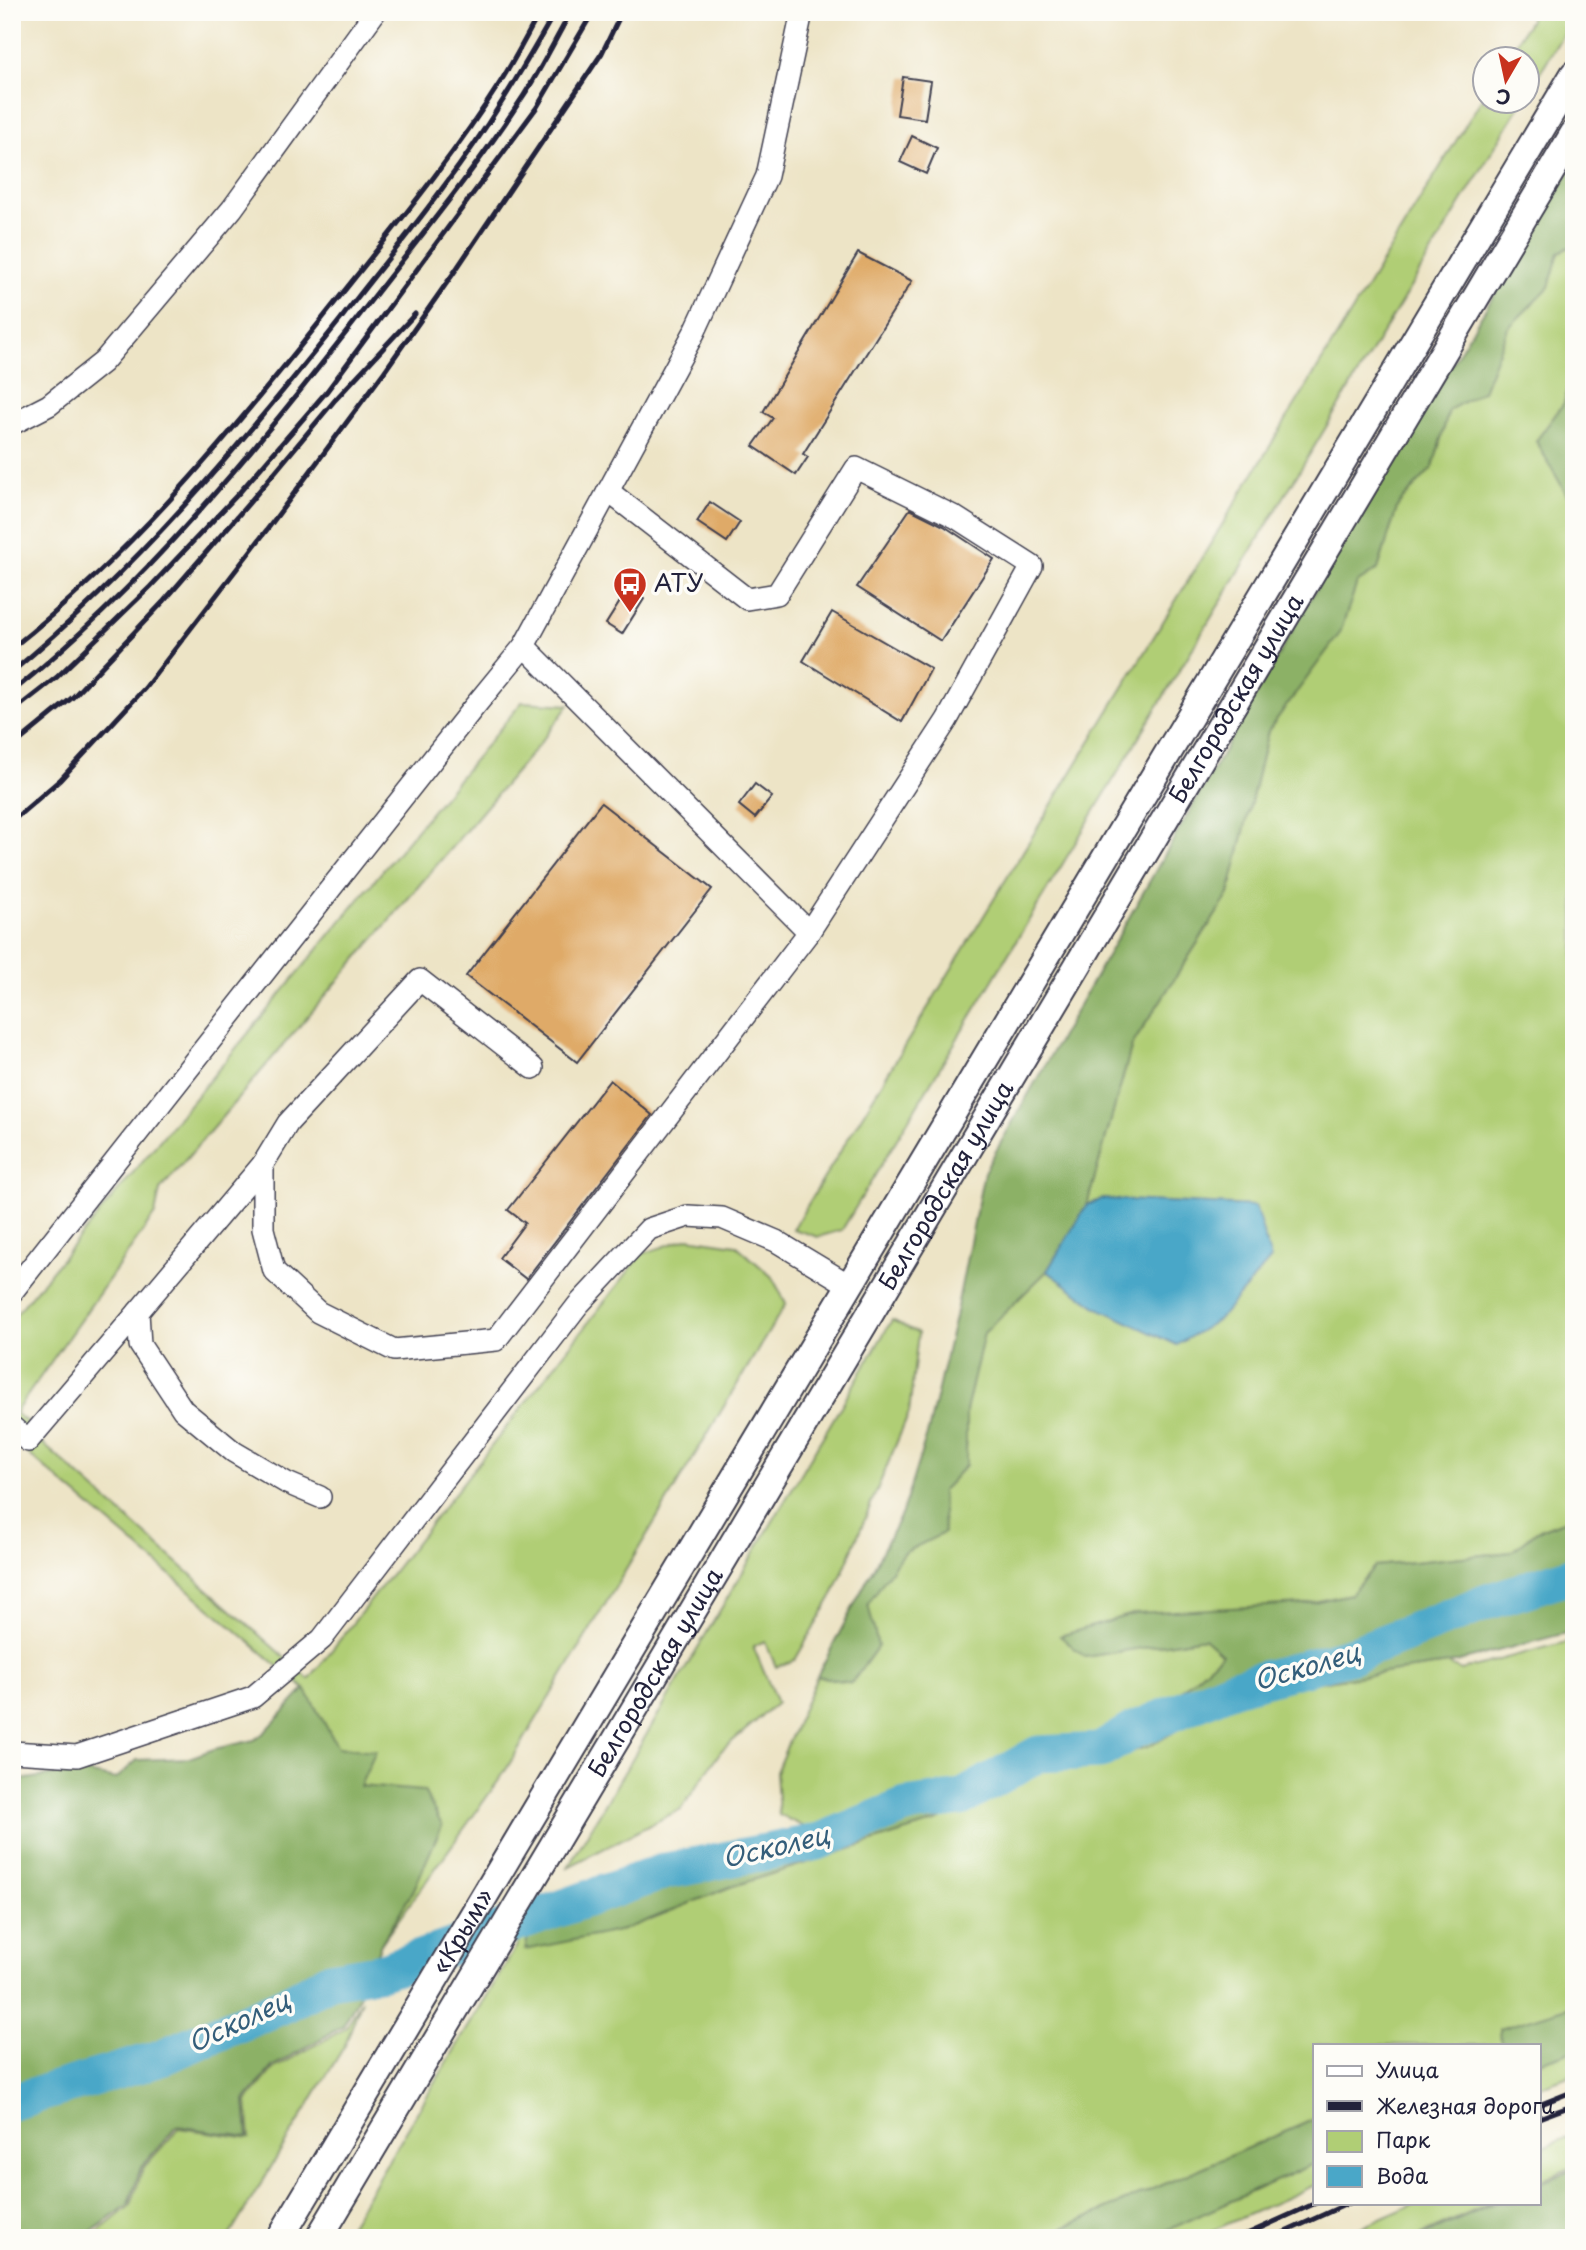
<svg xmlns="http://www.w3.org/2000/svg" width="1586" height="2250" font-family="'Playpen Sans',sans-serif">
<style>
.green{fill:#b0ce75;stroke:#697858;stroke-width:2}
.forest{fill:#8cb166;stroke:#576a50;stroke-width:2}
.water{fill:#4aa7c8;stroke:#366482;stroke-width:2}
.lines{fill:none;stroke-linecap:round;stroke-linejoin:round}
.river{stroke:#4aa7c8;stroke-width:37}
.building{fill:#dfaa67}
.minor-casing{stroke:#403f50;stroke-width:24}
.major-casing{stroke:#403f50;stroke-width:30}
.minor{stroke:#fff;stroke-width:21}
.major{stroke:#fff;stroke-width:26}
.rail{stroke:#22223b;stroke-width:5}
.labels{text-anchor:middle;stroke-width:7;stroke-linejoin:round;paint-order:stroke}
.poi-label{font-size:24px;fill:#22223b;stroke:#fdfcf7;text-anchor:start}
.street-label{font-size:24px;fill:#22223b;stroke:#fdfcf7}
.water-label{font-size:26px;font-style:italic;fill:#345e7a;stroke:#fdfcf7}
</style>
<rect width="100%" height="100%" fill="#fdfcf7"/>
<filter id="ink" filterUnits="userSpaceOnUse"><feTurbulence type="fractalNoise" baseFrequency=".0143" numOctaves="2"/><feDisplacementMap in="SourceGraphic" scale="14" xChannelSelector="R" yChannelSelector="G"/><feConvolveMatrix kernelMatrix="1 2 1 2 8 2 1 2 1" color-interpolation-filters="sRGB"/></filter>
<filter id="wash" filterUnits="userSpaceOnUse"><feTurbulence type="fractalNoise" baseFrequency=".00686" numOctaves="4" result="noise"/><feDisplacementMap in="SourceGraphic" scale="28" xChannelSelector="R" yChannelSelector="G"/><feGaussianBlur stdDeviation="1.57" result="paint"/><feColorMatrix in="noise" values="0 0 0 0 0 0 0 0 0 0 0 0 0 0 0 0 0 1.4 0 .05"/><feComposite in="paint" operator="in"/></filter>
<g filter="url(#wash)">
<rect width="100%" height="100%" fill="#ede4c6"/>
<g class="green">
<polygon points="1530,12 1574,12 1574,16 1527,94 1526,60 1506,59 1530,20"/>
<polygon points="1484,95 1484,102 1522,102 842,1230 818,1237 793,1229"/>
<polygon points="1574,245 1574,359 1564,403 1536,441 1570,499 1574,495 1574,1517 1537,1531 1512,1552 1375,1566 1351,1594 1305,1604 1061,1636 1086,1657 1204,1638 1222,1654 1175,1696 1094,1737 1040,1741 962,1786 886,1798 811,1830 779,1815 776,1772 817,1676 852,1683 878,1646 867,1604 903,1553 943,1533 942,1491 966,1465 966,1411 984,1333 1047,1271 1098,1308 1103,1199 1087,1205 1132,1045 1229,894 1268,731 1339,633 1357,582 1378,569 1398,505 1433,467 1449,410 1483,391 1508,328 1549,287 1559,252"/>
<polygon points="522,702 569,705 537,747 160,1190 155,1214 15,1413 30,1424 33,1435 309,1679 642,1254 688,1238 736,1245 772,1277 786,1303 504,1773 381,1944 415,1887 305,1689 12,1440 12,1319"/>
<polygon points="892,1320 918,1333 909,1413 834,1593 795,1660 776,1667 765,1641 753,1646 777,1703 721,1751 681,1809 568,1867"/>
<polygon points="1574,1640 1574,2006 1501,2029 1501,2045 1315,2045 1315,2119 1040,2238 342,2238 531,1922 526,1949 623,1930 730,1887 938,1821 952,1808 1037,1760 1099,1760 1148,1747 1210,1711 1304,1684 1448,1664 1461,1670"/>
<polygon points="362,1999 345,2045 228,2238 90,2238 131,2205 143,2168 179,2128 250,2138 247,2101 273,2069 346,2028"/>
<polygon points="1574,2050 1574,2074 1539,2087 1539,2062"/>
<polygon points="1574,2134 1574,2166 1539,2182 1539,2149"/>
<polygon points="1315,2163 1315,2185 1196,2238 1150,2238"/>
<polygon points="1417,2203 1492,2203 1413,2238 1337,2238"/>
</g>
<g class="forest">
<polygon points="1574,164 1574,245 1559,252 1549,287 1508,328 1483,391 1449,410 1433,467 1398,505 1378,569 1357,583 1340,633 1268,731 1229,894 1132,1045 1087,1205 1047,1271 984,1333 966,1411 966,1465 942,1491 944,1533 903,1553 868,1604 878,1646 851,1683 817,1676 902,1513 929,1428 955,1317 984,1172 1340,547"/>
<polygon points="1574,359 1574,495 1570,500 1536,441 1564,403"/>
<polygon points="1574,1517 1574,1567 1351,1645 1175,1696 1222,1654 1204,1638 1085,1657 1060,1636 1136,1613 1304,1604 1351,1594 1375,1566 1511,1552 1537,1531"/>
<polygon points="1574,1580 1574,1631 1448,1664 1304,1684 1210,1711 1148,1747 1099,1760 1105,1752 1236,1692 1353,1660 1488,1608"/>
<polygon points="305,1689 338,1747 376,1751 360,1786 424,1791 442,1825 415,1887 381,1944 359,1996 343,2026 272,2067 245,2100 248,2137 177,2126 141,2167 129,2204 90,2233 88,2238 12,2238 12,1785 20,1780 78,1771 116,1779 137,1760 189,1758 214,1749 254,1740 265,1732"/>
<polygon points="952,1808 938,1821 730,1887 623,1930 525,1950 531,1922 545,1920 668,1875 820,1846 907,1810"/>
<polygon points="1574,2006 1574,2050 1539,2062 1539,2045 1501,2045 1500,2029"/>
<polygon points="1315,2119 1315,2163 1150,2238 1040,2238"/>
<polygon points="1574,2169 1574,2238 1417,2238 1496,2203 1539,2203 1539,2184"/>
</g>
<polygon class="water" points="1103,1199 1255,1206 1271,1259 1219,1319 1177,1345 1098,1308 1047,1271 1087,1205"/>
<g class="lines">
<polyline class="river" points="12,2102 155,2060 286,2004 330,1980 383,1971 666,1871 818,1842 905,1806 961,1798 1038,1754 1100,1751 1134,1730 1234,1687 1352,1655 1487,1602 1574,1574"/>
</g>
<g id="blocks">
<g class="building">
<polygon points="903,77 931,81 925,119 897,115"/>
<polygon points="912,136 937,148 926,174 900,162"/>
<polygon points="858,253 912,281 803,454 808,457 796,475 753,446 773,418 763,412"/>
<polygon points="710,502 740,522 727,542 697,522"/>
<polygon points="910,509 944,526 994,559 941,641 857,587"/>
<polygon points="628,589 644,599 622,634 606,624"/>
<polygon points="832,612 931,669 902,722 803,661"/>
<polygon points="755,784 772,797 755,818 739,805"/>
<polygon points="601,803 712,889 577,1062 466,976"/>
<polygon points="610,1080 652,1115 526,1279 499,1258 525,1223 508,1210"/>
</g>
</g>
</g>
<g filter="url(#ink)">
<use href="#blocks" fill-opacity="0" stroke="#403f50" stroke-width="2"/>
<g class="lines">
<g class="minor-casing">
<g id="minor">
<polyline points="12,424 49,405 103,362 232,209 375,12"/>
<polyline points="608,491 747,599 777,594 856,468 955,517 1032,566 947,720 809,932"/>
<polyline points="524,646 809,932 496,1340 394,1350 318,1312 274,1271 263,1229 263,1164 288,1123 420,980 533,1068"/>
<polyline points="263,1164 138,1312 140,1345 183,1410 234,1452 287,1483 320,1497"/>
<polyline points="12,1292 470,712 524,646 695,331 767,176 802,12"/>
<polyline points="12,1427 28,1441 138,1312"/>
<polyline points="12,1752 77,1756 253,1697 322,1639 578,1305 649,1229 688,1216 722,1218 776,1241 849,1285"/>
</g>
</g>
<g class="major-casing">
<g id="major">
<path id="s1" d="M280,2238L1574,74"/>
<path id="s2" d="M319,2238L1574,133"/>
</g>
</g>
<use href="#minor" class="minor"/>
<use href="#major" class="major"/>
<g class="rail">
<path d="M12,648C136,550 236,428 333,305C391,232 451,160 501,81C515,59 527,35 540,12"/>
<path d="M12,672C136,569 240,446 340,320C374,275 411,232 444,186C486,131 521,72 555,12"/>
<path d="M12,692C145,585 255,450 359,316C415,243 474,172 524,95C541,69 555,40 571,12"/>
<polyline points="12,712 57,677 150,587 239,493 327,391 537,107 593,12"/>
<polyline points="12,747 73,697 164,601 249,503 335,400 415,314"/>
<polyline points="12,821 60,780 145,688 269,527 384,372 453,274 602,53 622,12"/>
<polyline points="1539,2105 1574,2091"/>
<polyline points="1539,2118 1574,2105"/>
<polyline points="1238,2238 1316,2203"/>
<polyline points="1272,2238 1349,2203"/>
</g>
</g>
</g>
<defs>
<g id="bus-pin" transform="scale(1.75)"><path d="M0 17L-7.5 6A9.5 9.5 0 1 1 7.5 6Z" fill="#c8321e" stroke="#fdfcf7"/><path d="M-5-6H5V4H4V6H2V4H-2V6H-4V4H-5ZM-3.5-4V0h7V-4ZM-3.5 1.2v1.5H-2V1.2ZM2 1.2v1.5H3.5V1.2Z" fill="#fff"/></g>
</defs>
<g fill-rule="evenodd">
<use href="#bus-pin" x="630" y="584"/>
</g>
<g class="labels">
<g class="poi-label">
<text x="654" y="592">АТУ</text>
</g>
<g class="street-label">
<text dy="8" stroke="none"><textPath href="#s2" startOffset="1792">Белгородская улица</textPath></text>
<text dy="8" stroke="none"><textPath href="#s2" startOffset="1225">Белгородская улица</textPath></text>
<text dy="8" stroke="none"><textPath href="#s2" startOffset="658">Белгородская улица</textPath></text>
<text dy="8" stroke="none"><textPath href="#s1" startOffset="357">«Крым»</textPath></text>
</g>
<g class="water-label">
<text transform="translate(1307 1667) rotate(-16)" y="9">Осколец</text>
<text transform="translate(776 1847) rotate(-13)" y="9">Осколец</text>
<text transform="translate(239 2022) rotate(-25)" y="9">Осколец</text>
</g>
</g>
<rect width="1586" height="2250" fill="none" stroke="#fdfcf7" stroke-width="42"/>
<rect x="1313" y="2044" width="228" height="161" fill="#fdfcf7" stroke="#a5a5ac" stroke-width="2"/>
<rect x="1327" y="2066" width="35" height="10" fill="#ffffff" stroke="#a5a5ac" stroke-width="2"/>
<text x="1376" y="2078" font-size="21" fill="#22223b">Улица</text>
<rect x="1327" y="2101" width="35" height="10" fill="#22223b" stroke="#a5a5ac" stroke-width="2"/>
<text x="1376" y="2114" font-size="21" fill="#22223b">Железная дорога</text>
<rect x="1327" y="2131" width="35" height="21" fill="#b0ce75" stroke="#a5a5ac" stroke-width="2"/>
<text x="1376" y="2148" font-size="21" fill="#22223b">Парк</text>
<rect x="1327" y="2166" width="35" height="21" fill="#4aa7c8" stroke="#a5a5ac" stroke-width="2"/>
<text x="1376" y="2184" font-size="21" fill="#22223b">Вода</text>
<g transform="translate(1506 80) rotate(189)"><circle r="33" fill="#fdfcf7" stroke="#a5a5ac" stroke-width="2"/>
<path d="M0-5L12 26L0 18L-12 26Z" fill="#c8321e"/>
<text y="-10" font-size="19" font-weight="bold" text-anchor="middle" fill="#22223b">С</text>
</g>
</svg>
